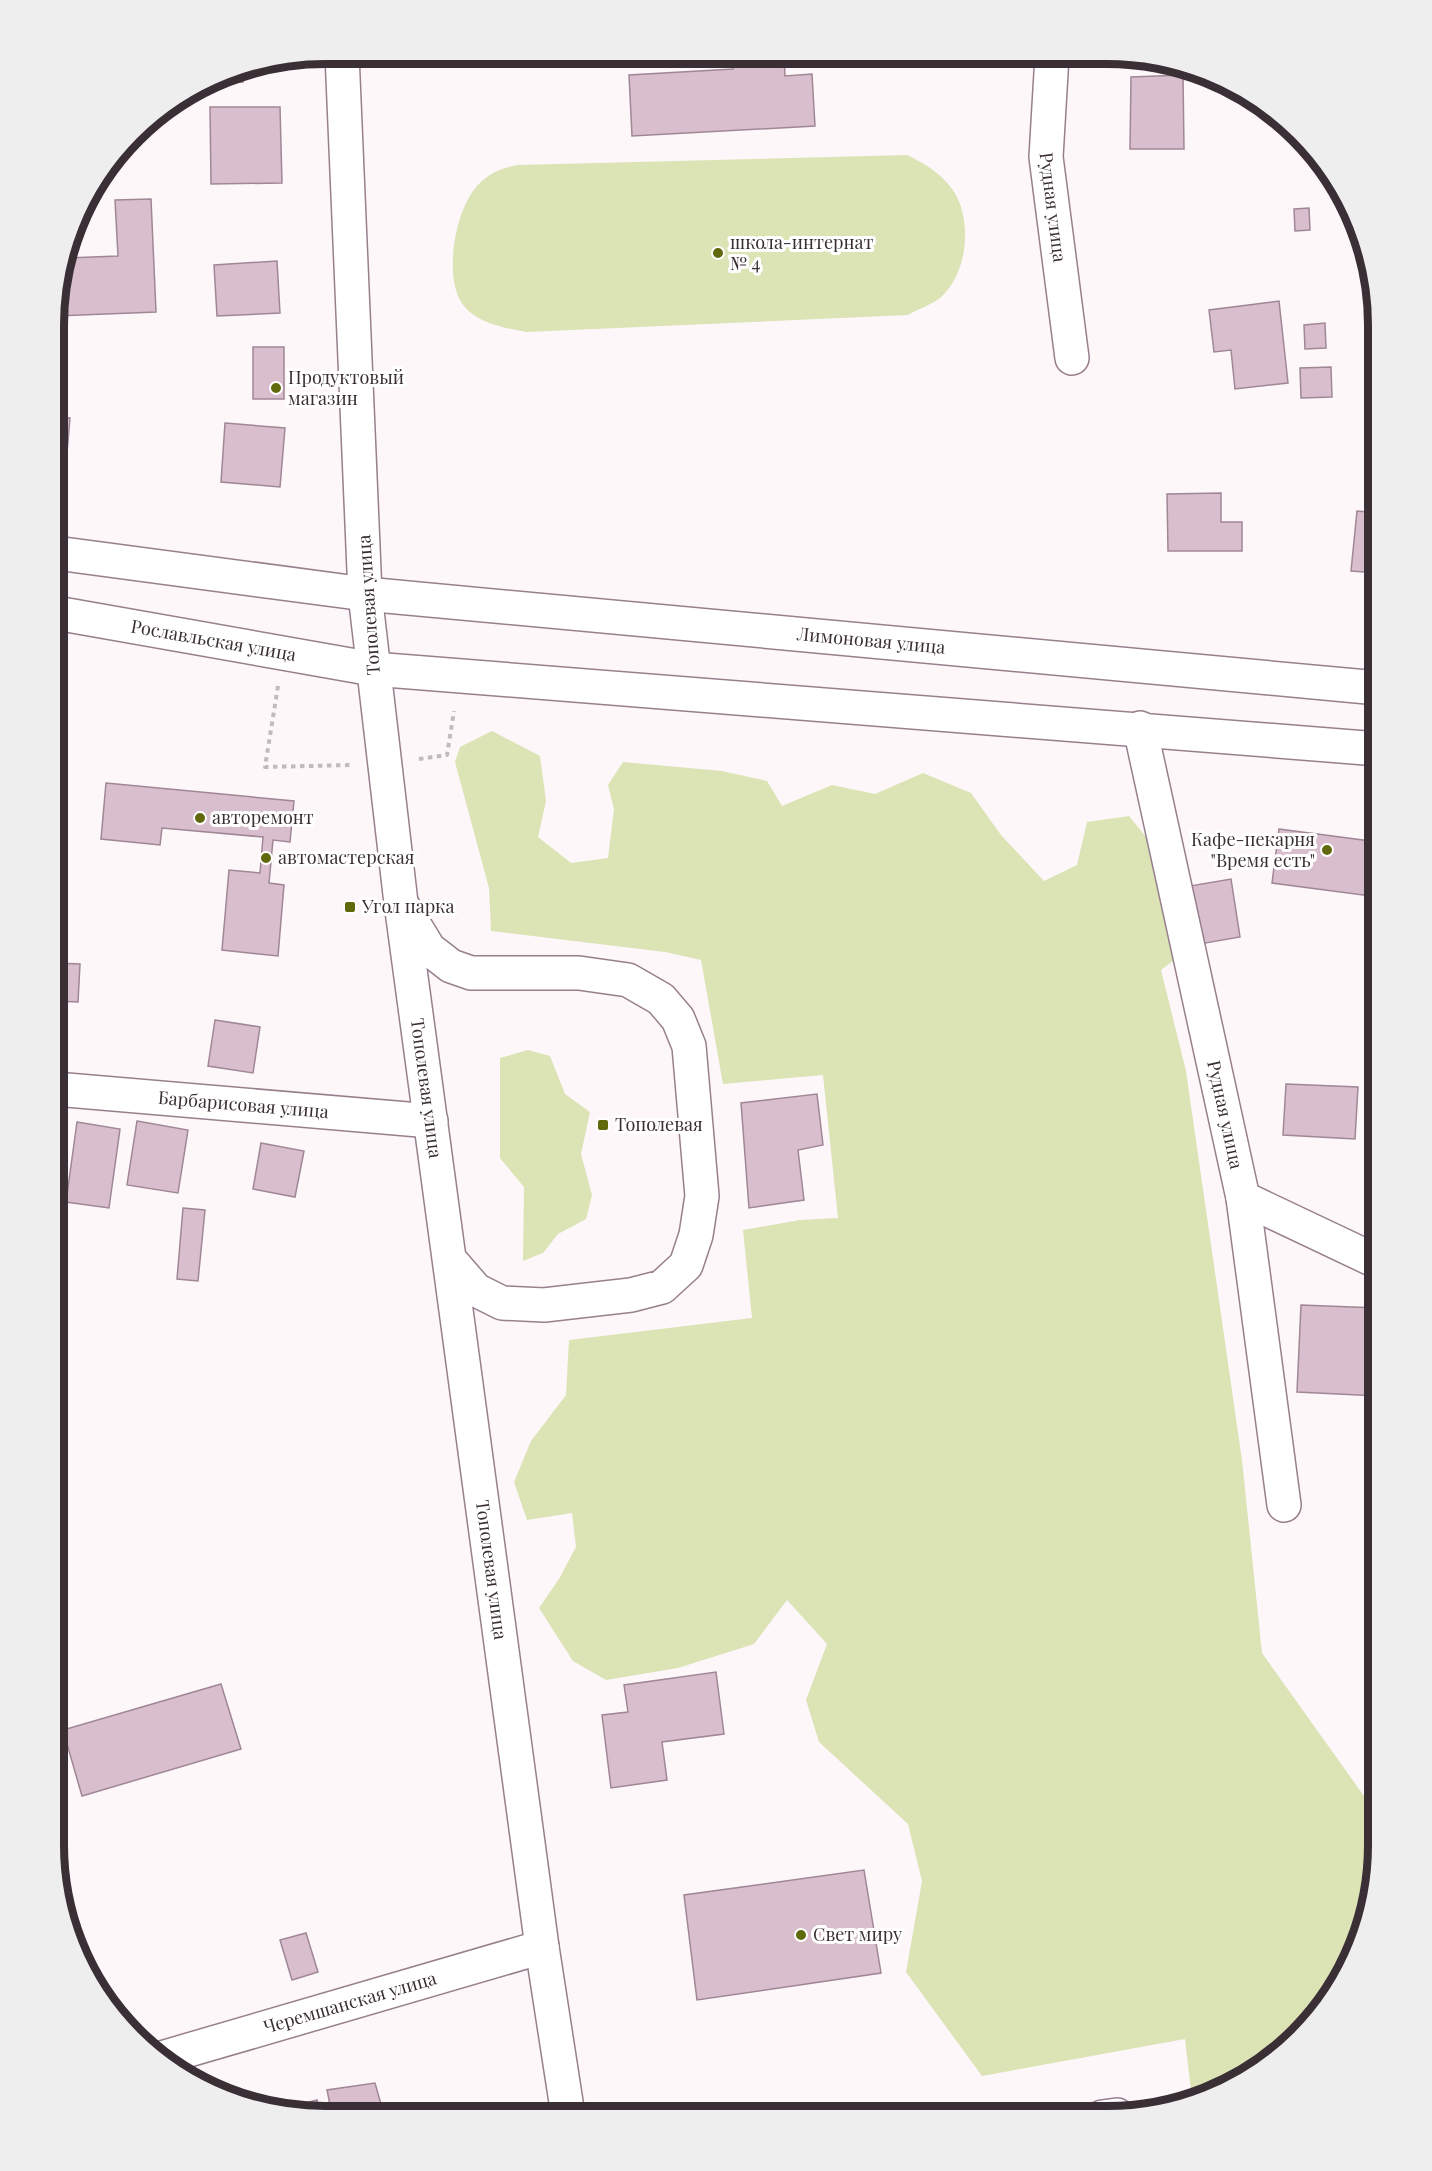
<svg xmlns="http://www.w3.org/2000/svg" width="1432" height="2171" font-family="'Playfair Display',serif">
<style>
.green{fill:#dce3b5}
.building{fill:#d9bece;stroke:#a08796;stroke-width:1.5}
.lines{fill:none;stroke-linecap:round;stroke-linejoin:round}
.minor-casing{stroke:#977f8d;stroke-width:36}
.major-casing{stroke:#977f8d;stroke-width:36}
.highway-casing{stroke:#977f8d;stroke-width:36}
.path{stroke:#c1babe;stroke-width:4;stroke-dasharray:4.5 4.5;stroke-linecap:butt}
.minor{stroke:#fff;stroke-width:33}
.major{stroke:#fff;stroke-width:33}
.highway{stroke:#fff;stroke-width:33}
.poi-dot{fill:#61690d;stroke:#fff;stroke-width:2}
.labels{text-anchor:middle;stroke-width:6;stroke-linejoin:round;paint-order:stroke}
.street-label{font-size:18px;fill:#392f35;stroke:#fff}
.poi-label{font-size:18px;fill:#392f35;stroke:#fff;text-anchor:start}
.rim{fill:none;stroke:#392f35;stroke-width:8}
</style>
<rect width="100%" height="100%" fill="#fdf7fa"/>
<g class="green">
<path d="M907,155C926,164 945,176 956,195C972,225 967,275 940,298C931,305 918,309 908,315L527,332C504,328 470,322 459,298C445,269 456,208 478,185C489,173 502,168 518,165Z"/>
<polygon points="492,731 540,756 546,801 538,837 571,863 608,858 614,809 608,785 623,762 722,771 767,781 782,806 832,785 875,794 923,773 971,793 1001,835 1044,881 1077,865 1087,822 1129,816 1165,860 1177,958 1161,970 1186,1071 1242,1460 1262,1653 1374,1810 1377,1825 1377,1864 1363,1933 1332,1997 1285,2050 1211,2096 1192,2100 1185,2039 982,2076 906,1972 922,1881 908,1824 819,1742 806,1700 827,1644 787,1600 754,1644 678,1668 606,1680 573,1661 539,1608 559,1579 576,1547 572,1513 527,1520 514,1482 531,1441 566,1395 569,1340 752,1318 743,1230 800,1220 838,1218 823,1075 723,1084 701,960 665,952 491,931 489,888 455,762 460,747"/>
<polygon points="528,1050 550,1056 565,1094 590,1112 581,1154 592,1195 586,1219 558,1234 543,1253 523,1261 524,1187 500,1158 500,1058"/>
</g>
<g class="building">
<polygon points="497,54 550,55 498,58"/>
<polygon points="732,55 784,55 785,76 812,74 815,126 632,136 629,75 733,69"/>
<polygon points="243,68 243,82 212,83 238,69"/>
<polygon points="1183,75 1184,149 1130,149 1131,77"/>
<polygon points="210,107 280,107 282,183 211,184"/>
<polygon points="151,199 156,312 56,316 56,289 67,258 118,256 115,200"/>
<polygon points="1309,208 1310,230 1295,231 1294,209"/>
<polygon points="277,261 280,313 217,316 214,265"/>
<polygon points="1279,301 1288,383 1235,389 1231,350 1214,352 1209,310"/>
<polygon points="1325,323 1326,348 1305,349 1304,325"/>
<rect x="253" y="347" width="31" height="52"/>
<polygon points="1331,367 1332,397 1301,398 1300,368"/>
<polygon points="56,417 70,418 65,476 56,475"/>
<polygon points="225,423 285,428 280,487 221,482"/>
<polygon points="1221,493 1221,522 1242,522 1242,551 1168,551 1167,494"/>
<polygon points="1357,511 1378,513 1378,573 1351,571"/>
<polygon points="106,783 294,801 290,842 273,840 269,883 284,885 278,956 222,950 229,870 260,873 263,837 162,828 160,845 101,839"/>
<polygon points="1279,829 1378,842 1378,897 1272,883"/>
<polygon points="1231,879 1240,937 1200,944 1190,886"/>
<polygon points="55,963 80,964 78,1002 55,1001"/>
<polygon points="215,1020 260,1027 253,1073 208,1066"/>
<polygon points="1286,1084 1358,1087 1355,1139 1283,1135"/>
<polygon points="817,1094 823,1145 798,1150 804,1200 749,1208 741,1103"/>
<polygon points="137,1121 188,1130 178,1193 127,1185"/>
<polygon points="77,1122 120,1129 109,1208 66,1202"/>
<polygon points="261,1143 304,1151 295,1197 253,1189"/>
<polygon points="183,1208 205,1210 198,1281 177,1279"/>
<polygon points="1301,1305 1378,1308 1378,1396 1297,1392"/>
<polygon points="716,1672 724,1734 662,1742 667,1780 611,1788 602,1715 628,1712 624,1685"/>
<polygon points="221,1684 241,1749 82,1796 63,1730"/>
<polygon points="864,1870 881,1973 697,2000 684,1895"/>
<polygon points="306,1933 318,1972 292,1980 280,1940"/>
<polygon points="375,2083 384,2115 332,2115 327,2090"/>
<polygon points="317,2100 320,2115 290,2115 276,2111"/>
</g>
<g class="lines">
<g class="minor-casing">
<g id="minor">
<polyline points="342,54 365,594"/>
<path id="s1" d="M1052,56L1046,157L1072,358"/>
<path id="s2" d="M1140,728L1243,1198L1284,1505"/>
<polyline points="401,903 429,949 451,966 471,973 579,973 628,980 661,999 678,1019 689,1046 702,1196 696,1235 686,1265 662,1287 631,1295 544,1305 502,1303 476,1290 450,1260"/>
<path id="s3" d="M55,1089L431,1121"/>
<polyline points="1243,1198 1378,1262"/>
<path id="s4" d="M158,2059L542,1947"/>
<polyline points="1102,2117 1117,2115"/>
</g>
</g>
<g class="major-casing">
<g id="major">
<path id="s5" d="M365,594L401,903L542,1947L568,2115"/>
</g>
</g>
<g class="highway-casing">
<g id="highway">
<path id="s6" d="M56,553L365,594L1378,688"/>
<path id="s7" d="M56,613L373,669L1378,749"/>
</g>
</g>
<g class="path">
<polyline points="278,686 265,767 352,765"/>
<polyline points="419,759 447,755 454,711"/>
</g>
<use href="#minor" class="minor"/>
<use href="#major" class="major"/>
<use href="#highway" class="highway"/>
</g>
<g class="poi-dot">
<circle cx="718" cy="253" r="6"/>
<circle cx="276" cy="388" r="6"/>
<circle cx="200" cy="818" r="6"/>
<circle cx="1327" cy="850" r="6"/>
<circle cx="266" cy="858" r="6"/>
<rect x="344" y="901" width="12" height="12" rx="3"/>
<rect x="597" y="1119" width="12" height="12" rx="3"/>
<circle cx="801" cy="1935" r="6"/>
</g>
<g class="labels">
<g class="street-label">
<text dy="6" stroke="none"><textPath href="#s1" startOffset="152">Рудная улица</textPath></text>
<text transform="translate(369 605) rotate(-94)" y="6">Тополевая улица</text>
<text dy="6" stroke="none"><textPath href="#s7" startOffset="160">Рославльская улица</textPath></text>
<text dy="6" stroke="none"><textPath href="#s6" startOffset="820">Лимоновая улица</textPath></text>
<text dy="6" stroke="none"><textPath href="#s5" startOffset="498">Тополевая улица</textPath></text>
<text dy="6" stroke="none"><textPath href="#s3" startOffset="189">Барбарисовая улица</textPath></text>
<text dy="6" stroke="none"><textPath href="#s2" startOffset="396">Рудная улица</textPath></text>
<text dy="6" stroke="none"><textPath href="#s5" startOffset="984">Тополевая улица</textPath></text>
<text dy="6" stroke="none"><textPath href="#s4" startOffset="200">Черемшанская улица</textPath></text>
</g>
<g class="poi-label">
<text x="730" y="249">школа-интернат<tspan x="730" dy="21">№ 4</tspan></text>
<text x="288" y="384">Продуктовый<tspan x="288" dy="21">магазин</tspan></text>
<text x="212" y="824">авторемонт</text>
<text x="1315" y="846" text-anchor="end">Кафе-пекарня<tspan x="1315" dy="21">"Время есть"</tspan></text>
<text x="278" y="864">автомастерская</text>
<text x="362" y="913">Угол парка</text>
<text x="615" y="1131">Тополевая</text>
<text x="813" y="1941">Свет миру</text>
</g>
</g>
<path d="M0 0H1432V2171H0ZM325 64H1107A261 261 0 0 1 1368 325V1845A261 261 0 0 1 1107 2106H325A261 261 0 0 1 64 1845V325A261 261 0 0 1 325 64Z" fill="#efeeef" fill-rule="evenodd"/>
<path class="rim" d="M325 64H1107A261 261 0 0 1 1368 325V1845A261 261 0 0 1 1107 2106H325A261 261 0 0 1 64 1845V325A261 261 0 0 1 325 64Z"/>
</svg>
